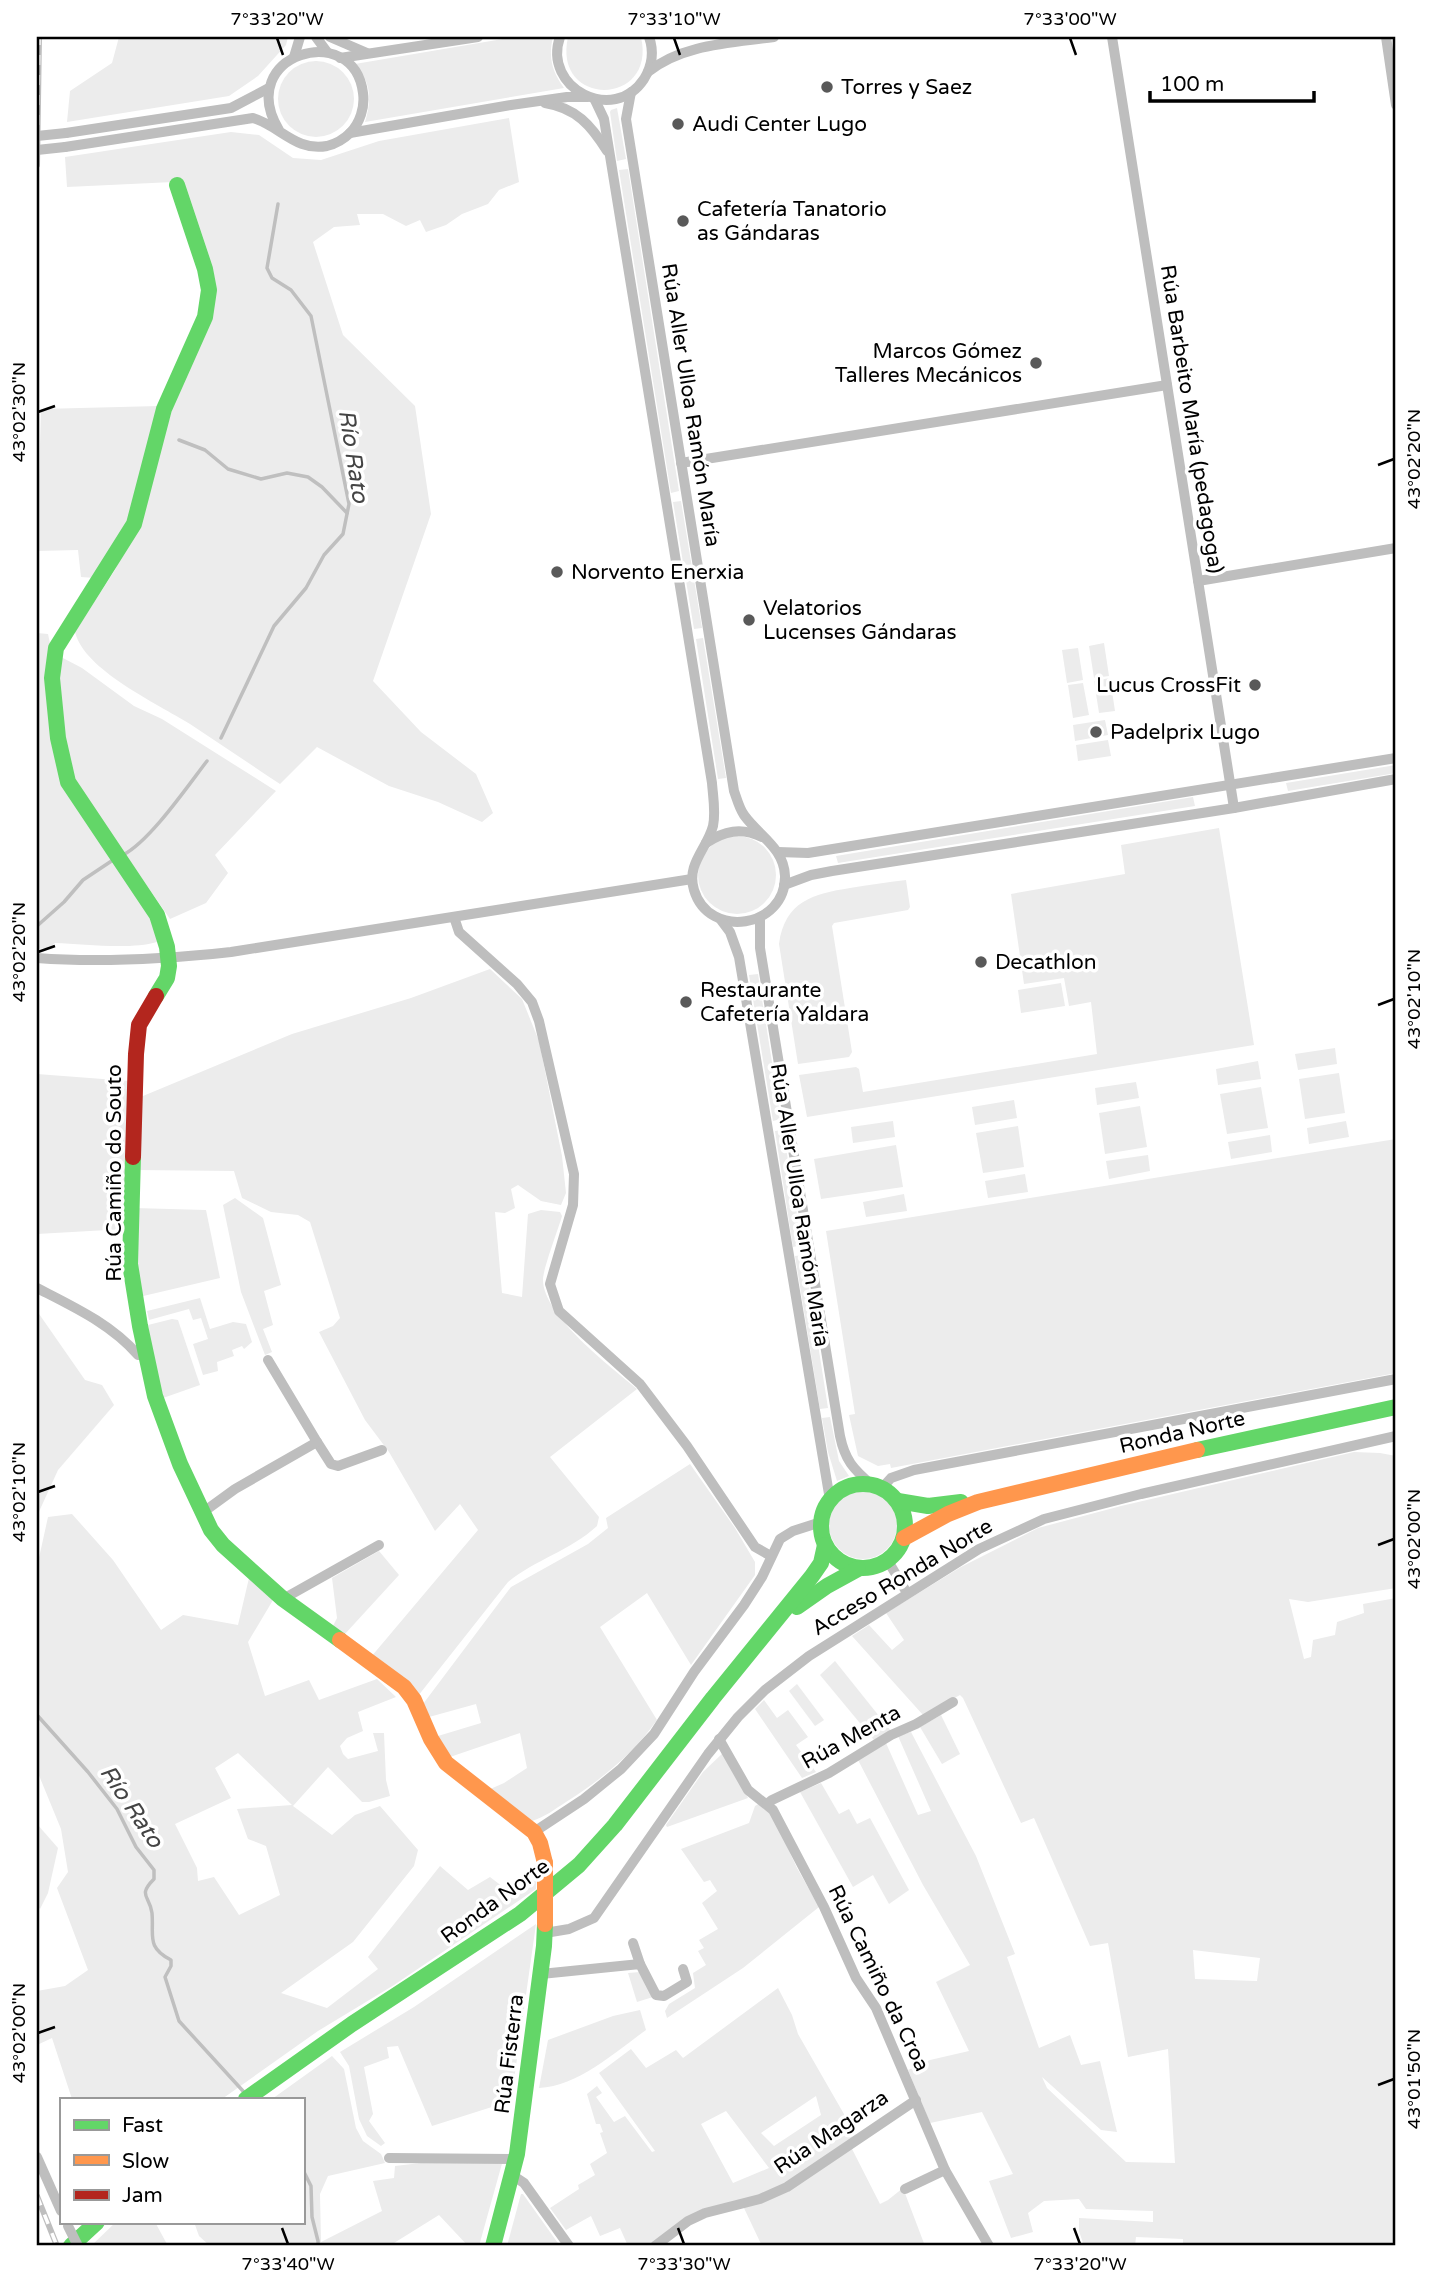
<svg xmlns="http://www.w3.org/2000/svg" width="1433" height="2283" font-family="'Varela Round',sans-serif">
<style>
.green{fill:#ececec;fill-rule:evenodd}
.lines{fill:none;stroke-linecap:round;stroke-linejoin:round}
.stream{stroke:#bfbfbf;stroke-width:3.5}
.street{stroke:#bebebe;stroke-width:10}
.fast{stroke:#63d668;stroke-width:16}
.slow{stroke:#ff974d;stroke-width:16}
.jam{stroke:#b3261e;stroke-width:16}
.rail-casing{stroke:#bebebe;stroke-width:6}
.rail{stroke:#fff;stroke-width:3.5;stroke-dasharray:10;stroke-linecap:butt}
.street-bridge{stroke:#bebebe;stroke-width:10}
.slow-bridge{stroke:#ff974d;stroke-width:16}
.ticks{fill:none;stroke:#000;stroke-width:2.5}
.poi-dot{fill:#595959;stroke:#fff;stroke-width:2.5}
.labels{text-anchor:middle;stroke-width:7;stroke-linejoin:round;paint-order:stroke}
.poi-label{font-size:21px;fill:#000;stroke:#fff;text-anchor:start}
.street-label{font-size:21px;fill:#000;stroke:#fff}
.water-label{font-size:23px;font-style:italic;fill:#444;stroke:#fff}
.neatline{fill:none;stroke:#000;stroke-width:2.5}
.ticks-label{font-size:18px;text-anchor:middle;fill:#000}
</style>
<rect width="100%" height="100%" fill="#fff"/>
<g class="green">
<polygon points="119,37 288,37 286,45 258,76 229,96 67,122 70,91 112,63"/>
<path d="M514,37H553C548,57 552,72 564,88L365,122C372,99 371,82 355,64Z"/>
<path d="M568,37H641C657,107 552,108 568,37Z"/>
<circle cx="316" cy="99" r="38"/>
<polygon points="617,108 626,159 617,161 610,112 611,110"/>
<path d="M509,118L519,182L499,190L488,204L462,214L446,225L426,232L420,220L406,226L383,214H357L360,225L334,227L313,242L343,335L415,406L431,514L373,681L421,732L476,774L493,813L482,822L438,802L389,786L317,747L280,784C250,764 220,744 190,724C158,704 84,670 75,632L115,570L138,522L176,397L215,297L173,182L67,187L65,157L231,132L259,135L293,158L321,160L379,141Z"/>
<polygon points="628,169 679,491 671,493 619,170"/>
<polygon points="159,406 131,518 95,578 81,577 78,550 37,551 41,409"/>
<polygon points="681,501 702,628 694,629 673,502"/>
<path d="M37,633L48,634L52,653L53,744L153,916L157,942C130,950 84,944 55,943L49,948L37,949Z"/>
<polygon points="703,638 726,778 718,779 696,639"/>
<polygon points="1104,643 1109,676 1094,678 1089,646"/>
<polygon points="1078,648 1083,680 1067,683 1062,650"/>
<polygon points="61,657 82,668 134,706 162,719 276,791 215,855 228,873 206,903 170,919 79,787 70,778 56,683"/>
<polygon points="1110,678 1115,711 1099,713 1094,681"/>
<polygon points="1083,683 1089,715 1073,718 1068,685"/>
<polygon points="1105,720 1108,735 1075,741 1073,725"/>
<polygon points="1108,740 1111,756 1078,761 1076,745"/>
<polygon points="1396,765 1396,773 1288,791 1286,783"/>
<polygon points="1193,797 1195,806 838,863 836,856"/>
<polygon points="1219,828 1254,1045 807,1117 799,1075 856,1067 859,1069 863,1092 1097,1054 1091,1002 1069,1006 1064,978 1024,984 1011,894 1125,874 1121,845"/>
<circle cx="737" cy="875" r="39"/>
<path d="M906,880L910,907L908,910L834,923L832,926L852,1052L849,1057L798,1064L779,944C785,901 813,894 850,888C869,885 887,882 906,880Z"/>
<path d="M490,969L522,999L539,1041L562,1156L566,1193L561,1205L541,1201L518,1185L511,1189L515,1208L505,1213L495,1212L502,1293L522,1297L528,1214L541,1210L560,1212L562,1216C558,1230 544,1266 543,1279C542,1315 611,1367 637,1389L550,1457L599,1517L597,1526C571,1550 535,1560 508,1582L418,1696L371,1657L478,1530L460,1504L435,1531L389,1452L365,1420L319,1332L333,1326L340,1318L310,1222L298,1215L271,1212L242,1198L234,1171L136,1170L138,1096H143L292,1034L411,998Z"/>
<polygon points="758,974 781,1119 773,1121 749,975"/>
<polygon points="1061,983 1065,1006 1021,1013 1018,990"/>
<polygon points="1335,1048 1337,1064 1298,1070 1295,1054"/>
<polygon points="1258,1061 1261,1079 1218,1085 1216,1069"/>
<polygon points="1339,1073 1345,1113 1305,1119 1299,1079"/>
<polygon points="37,1074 129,1081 125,1229 37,1234"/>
<polygon points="1136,1082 1139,1098 1097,1105 1095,1088"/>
<polygon points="1261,1087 1268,1128 1227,1134 1220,1094"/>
<polygon points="1014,1100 1017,1118 975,1125 972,1107"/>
<polygon points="1140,1106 1147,1147 1105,1154 1099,1113"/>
<polygon points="893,1121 895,1137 853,1143 851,1127"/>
<polygon points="1346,1121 1349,1137 1309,1144 1307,1128"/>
<polygon points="1018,1126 1024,1167 983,1173 976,1133"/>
<polygon points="783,1130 802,1245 793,1247 775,1131"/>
<polygon points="1270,1135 1272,1152 1231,1159 1228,1142"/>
<polygon points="1396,1139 1396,1373 891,1468 890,1464 878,1466 858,1456 849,1415 855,1414 826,1231"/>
<polygon points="896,1145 903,1187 821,1199 814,1159"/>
<polygon points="1148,1155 1150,1171 1109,1179 1106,1161"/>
<polygon points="1025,1174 1028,1192 988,1198 985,1181"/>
<polygon points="904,1194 907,1211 866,1217 863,1202"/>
<polygon points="235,1198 263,1218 281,1285 264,1291 273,1325 263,1329 272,1352 265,1355 241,1292 223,1205"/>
<polygon points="134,1208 206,1210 220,1278 139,1297"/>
<polygon points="804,1255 828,1408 820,1409 795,1256"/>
<polygon points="200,1298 210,1329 233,1322 246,1324 252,1342 244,1349 242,1346 232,1350 234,1356 217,1362 218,1371 203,1375 193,1344 208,1339 201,1318 193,1320 189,1309 149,1320 147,1311"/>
<polygon points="37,1311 85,1380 102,1385 114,1405 58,1470 37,1516"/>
<polygon points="172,1319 178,1320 200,1385 163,1398 153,1361 148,1325"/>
<polygon points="830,1417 839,1461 849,1476 837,1481 828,1452 822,1418"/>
<path d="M1354,1452L1380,1453L1396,1456V1588L1308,1602L1289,1599L1304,1659L1311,1657L1313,1640L1335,1635L1337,1622L1364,1613L1363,1604L1396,1598V2246H1183V2239L1136,2237L1135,2246H1084L1079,2231V2218L1153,2222V2211L1086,2209L1079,2199L1044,2201L1028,2213L1033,2232L1011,2238L989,2181L1013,2174L982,2112L930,2123L908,2070L930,2060L969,2051L936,1982L970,1965L923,1885L858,1760L886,1743L918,1815L931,1811L898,1736L911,1732L976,1856L1015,1954L1007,1957L1039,2048L1070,2035L1081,2065L1100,2061L1117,2132L1101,2130L1042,2077L1047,2088L1126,2162L1175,2163L1168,2049L1128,2057L1108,1943L1090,1946L1034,1818L1021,1823L963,1698L960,1695L923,1715L852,1636L869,1625L892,1650L904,1640L886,1613L961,1567L1038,1528L1121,1506ZM1193,1950L1260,1958L1257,1981L1195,1979Z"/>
<path d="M690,1464L735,1528L755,1562V1575L691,1665L647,1593L600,1627L657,1720C632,1755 602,1779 566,1802C555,1809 545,1817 532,1821L488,1790L504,1783L527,1768L520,1733L450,1757L438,1736L481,1723L476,1704L429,1717L423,1704L511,1587L588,1544L608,1528L606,1518Z"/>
<circle cx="863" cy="1525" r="34"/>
<path d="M72,1514L113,1560L161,1630L183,1615L238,1625L249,1578L273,1600L248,1642L265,1696L309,1680L319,1700L377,1679L396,1697L358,1712L363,1731L347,1738L340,1746L343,1754L348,1759L378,1751L373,1733H384L386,1780L390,1796L369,1802H362L328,1767L293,1806L332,1835L355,1815L380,1806L418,1850L414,1866L353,1942L281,1993L327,2008L378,1969L368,1957L440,1866L468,1890L490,1877L511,1893L525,1878L528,1867H537L536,1889L394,1985L318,2031L222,2099H72L52,2038L37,2045V1991L65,1986L88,1970L57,1888L68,1872L61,1829L38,1773L40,1716L37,1642V1567L48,1517ZM238,1753L292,1805L237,1809L248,1839L266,1846L280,1895L239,1915L214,1877L198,1881L197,1868L175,1824L231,1798L215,1768Z"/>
<polygon points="379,1551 399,1575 344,1635 332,1628 337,1618 332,1578"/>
<polygon points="835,1661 891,1731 874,1740 820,1675"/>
<polygon points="797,1684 824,1720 815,1726 789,1691"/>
<polygon points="764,1700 777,1718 788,1710 808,1737 796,1745 816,1772 802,1778 755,1709"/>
<polygon points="941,1715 960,1754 942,1764 920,1727"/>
<polygon points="724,1752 737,1773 748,1798 667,1827 666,1825 703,1772"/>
<polygon points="821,1783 839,1814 849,1809 857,1824 870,1818 909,1890 889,1904 873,1875 853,1887 800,1792"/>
<polygon points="760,1803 771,1813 797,1868 819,1907 743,1968 667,2018 665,2011 669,2004 695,1988 693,1973 706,1965 698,1951 704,1948 699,1940 718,1929 702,1903 717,1891 710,1880 704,1882 681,1849 749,1823 755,1806"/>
<polygon points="37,1824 58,1848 48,1893 40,1909 37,1905"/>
<polygon points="536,1924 511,2101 432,2126 398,2046 387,2047 389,2058 364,2067 373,2114 369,2121 385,2143 381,2146 367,2136 359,2119 349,2066 340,2052 414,2007"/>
<polygon points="640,1972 653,1997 637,2002 628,1973"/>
<path d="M778,1988L792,2015L798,2034L856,2135L786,2184L766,2194L711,2208L651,2246H628L620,2228L600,2236L591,2216L566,2230L550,2208L579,2189L578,2185L595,2175L590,2164L607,2153L600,2133L603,2132L600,2124H596L587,2094L597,2086L602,2093L596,2097L614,2122L625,2116L652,2152L655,2151L599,2073L631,2049L646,2068L676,2050L683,2058ZM816,2096L821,2115L774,2146L761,2133ZM726,2111L769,2168L733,2183L701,2124Z"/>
<path d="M640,2010L646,2030C615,2052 579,2086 539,2088L548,2040L613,2016Z"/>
<polygon points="332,2056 344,2069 356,2128 363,2141 381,2154 385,2163 328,2176 320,2194 321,2242 382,2211 373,2181 394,2178 395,2166 429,2162 503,2160 479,2246 468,2246 439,2215 394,2243 396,2246 210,2246 199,2236 194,2222 303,2222 303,2099 272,2099"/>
<polygon points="851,2147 880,2204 888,2200 903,2188 925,2246 762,2246 743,2206"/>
<polygon points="521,2194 523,2194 560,2246 507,2246"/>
<polygon points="116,2222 155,2222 168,2246 124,2246 123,2244 91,2246"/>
</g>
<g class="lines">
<g class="stream">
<polyline points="179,440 205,450 228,469 261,479 287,473 308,477 322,487 347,513"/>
<polyline points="221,738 274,626 306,588 324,555 343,534 349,504 311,316 291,290 272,278 267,268 278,204"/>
<path d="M123,855C150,841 187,787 207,761"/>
<polyline points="37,926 64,902 83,880 113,860"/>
<path d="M37,1715L88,1772L117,1809L136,1847L154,1870V1879C137,1896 150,1896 152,1913C154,1936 146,1947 171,1960V1966L165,1977L179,2021L243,2091"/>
<polyline points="303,2170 311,2186 312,2217 318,2241 318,2246"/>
</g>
<g class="street">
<polyline points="316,37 327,52"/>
<polyline points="330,37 367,53"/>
<path d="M560,37C542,88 614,125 644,79C652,66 654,51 649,37"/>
<polyline points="1112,37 1234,808"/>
<polyline points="1386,37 1396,105"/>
<polyline points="294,57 300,37"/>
<polyline points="340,58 478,37"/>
<path d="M648,72C682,44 732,43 774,37"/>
<path d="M595,100L604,119L712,783C713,797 716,812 713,826C707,849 686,864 694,890C709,940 786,928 785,876C784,848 759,836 744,815C739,808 737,799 734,791L626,119L631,92"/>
<path d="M545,103C576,108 591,125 607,151"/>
<polyline points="66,133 231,108 269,88"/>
<polyline points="350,133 511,105 567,97 588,97"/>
<path d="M65,147L253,118C280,126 296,152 327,146C335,144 344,139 350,133C360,123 365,107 363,93C354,19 233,54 279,130"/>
<polyline points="681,463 1167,385"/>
<polyline points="1198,581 1396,548"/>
<path d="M706,843C724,831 741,827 762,837"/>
<polyline points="778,852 808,853 1396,758"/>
<polyline points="784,885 811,875 832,871 1234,808 1396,779"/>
<polyline points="454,917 459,932 517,984 532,1002 539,1021 574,1174 573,1205 550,1284 559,1311 640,1384 687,1446 755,1547 771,1556"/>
<path d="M760,918V948L840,1436C845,1460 853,1469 872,1485"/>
<polyline points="721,920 730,932 739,957 830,1500"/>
<path d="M37,958C102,963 166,959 231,952L692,879"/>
<path d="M37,1288C74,1307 111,1324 138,1355L145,1353"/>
<polyline points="317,1442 331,1464 338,1466 382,1450"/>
<polyline points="882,1488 891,1478 914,1470 1396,1379"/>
<polyline points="202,1513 235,1489 317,1442 268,1360"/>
<polyline points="888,1561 907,1593"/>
<polyline points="283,1599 379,1545"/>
<polyline points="719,1739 748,1790 773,1810 824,1907 856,1978 876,2008 945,2170 989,2246"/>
<polyline points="767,1804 772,1800 829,1773 891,1735 916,1724 953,1702"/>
<polyline points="534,1832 584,1799 621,1769 654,1734 694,1672 744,1605 762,1577 780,1539 793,1531 821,1522"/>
<polyline points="545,1933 569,1929 594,1918 708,1754 738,1717 765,1690 809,1656 979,1549 1044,1519 1141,1494 1396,1436"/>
<polyline points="633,1943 640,1964"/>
<polyline points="541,1974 640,1964 656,1995 664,1996 687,1982 683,1969"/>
<polyline points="37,2157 61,2211"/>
<polyline points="389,2158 516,2159"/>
<polyline points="512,2175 524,2183 569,2246"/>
<polyline points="905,2189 945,2170"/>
<polyline points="655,2246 688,2221 705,2213 760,2199 787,2187 916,2100"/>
</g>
<g class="fast">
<polyline points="156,996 167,978 169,966 167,947 157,915 68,782 58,738 52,678 56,648 134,524 164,409 205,317 209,290 205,269 177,185"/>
<polyline points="133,1157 130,1264 140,1326 155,1396 180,1464 211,1530 223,1545 283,1599 340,1640"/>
<polyline points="1197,1450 1396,1407"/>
<circle cx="863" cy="1526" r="42"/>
<polyline points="898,1501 928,1506 961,1502"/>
<polyline points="797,1607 827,1586 858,1569"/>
<polyline points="246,2099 352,2024 520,1914 579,1865 615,1825 713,1698 812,1576 821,1563 825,1545"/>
<polyline points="71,2246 97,2222"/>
<polyline points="493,2246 517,2154 544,1946 545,1924"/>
</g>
<g class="slow">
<polyline points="904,1538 948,1514 978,1502 1197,1450"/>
<polyline points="340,1640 404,1687 414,1700 431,1739 446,1763 534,1832 540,1843 545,1863"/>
</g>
<polyline class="jam" points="133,1157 136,1054 139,1025 156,996"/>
<g class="rail-casing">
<g id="rail">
<polyline points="37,165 39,37"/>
<polyline points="37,2196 57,2246"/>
</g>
</g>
<use href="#rail" class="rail"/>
<g class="street-bridge">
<polyline points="37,136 66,133"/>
<polyline points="37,150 65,147"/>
<polyline points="68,2226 78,2246"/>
</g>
<polyline class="slow-bridge" points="545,1863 545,1924"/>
</g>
<path class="ticks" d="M277,38L283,55M674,38L680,55M1070,38L1076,55M38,412L55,406M1378,465L1394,459M38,952L55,946M1378,1005L1394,999M38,1492L55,1486M1378,1545L1394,1539M38,2033L55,2027M1378,2085L1394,2079M282,2228L288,2244M678,2228L684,2244M1074,2228L1080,2244"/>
<g class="poi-dot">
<circle cx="827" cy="87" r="7"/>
<circle cx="678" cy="124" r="7"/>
<circle cx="683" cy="221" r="7"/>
<circle cx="1036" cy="363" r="7"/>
<circle cx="557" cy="572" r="7"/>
<circle cx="749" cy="620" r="7"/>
<circle cx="1255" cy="685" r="7"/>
<circle cx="1096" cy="732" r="7"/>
<circle cx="981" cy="962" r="7"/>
<circle cx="686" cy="1002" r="7"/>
</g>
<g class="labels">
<g class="poi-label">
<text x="841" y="94">Torres y Saez</text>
<text x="692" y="131">Audi Center Lugo</text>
<text x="697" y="216">Cafetería Tanatorio<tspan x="697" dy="24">as Gándaras</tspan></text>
<text x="1022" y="358" text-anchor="end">Marcos Gómez<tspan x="1022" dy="24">Talleres Mecánicos</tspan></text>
<text x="571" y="579">Norvento Enerxia</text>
<text x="763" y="615">Velatorios<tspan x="763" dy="24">Lucenses Gándaras</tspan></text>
<text x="1241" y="692" text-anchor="end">Lucus CrossFit</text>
<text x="1110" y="739">Padelprix Lugo</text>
<text x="995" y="969">Decathlon</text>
<text x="700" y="997">Restaurante<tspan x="700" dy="24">Cafetería Yaldara</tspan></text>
</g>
<g class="street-label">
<text transform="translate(691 405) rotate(81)" y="7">Rúa Aller Ulloa Ramón María</text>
<text transform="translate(1192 419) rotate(81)" y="7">Rúa Barbeito María (pedagoga)</text>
<text transform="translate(114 1173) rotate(-90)" y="7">Rúa Camiño do Souto</text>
<text transform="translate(800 1205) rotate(81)" y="7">Rúa Aller Ulloa Ramón María</text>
<text transform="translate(1182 1432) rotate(-13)" y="7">Ronda Norte</text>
<text transform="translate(902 1577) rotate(-31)" y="7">Acceso Ronda Norte</text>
<text transform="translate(851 1737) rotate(-29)" y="7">Rúa Menta</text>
<text transform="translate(495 1901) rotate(-36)" y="7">Ronda Norte</text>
<text transform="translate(879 1978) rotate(64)" y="7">Rúa Camiño da Croa</text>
<text transform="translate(509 2054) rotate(-83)" y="7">Rúa Fisterra</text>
<text transform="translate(831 2132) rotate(-34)" y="7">Rúa Magarza</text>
</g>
<g class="water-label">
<text transform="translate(354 456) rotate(81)" y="8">Río Rato</text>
<text transform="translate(132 1806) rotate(56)" y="8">Río Rato</text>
</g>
</g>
<rect width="1433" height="2283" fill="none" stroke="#ffffff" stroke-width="77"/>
<rect x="60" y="2098" width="245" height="126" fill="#ffffff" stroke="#999999" stroke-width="2"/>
<rect x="74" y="2120" width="35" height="10" fill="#63d668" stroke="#999999" stroke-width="2"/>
<text x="122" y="2132" font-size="21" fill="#000000">Fast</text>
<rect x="74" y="2155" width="35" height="10" fill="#ff974d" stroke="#999999" stroke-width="2"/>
<text x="122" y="2168" font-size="21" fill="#000000">Slow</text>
<rect x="74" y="2190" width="35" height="10" fill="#b3261e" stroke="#999999" stroke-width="2"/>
<text x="122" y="2202" font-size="21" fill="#000000">Jam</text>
<path d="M1150 91v10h164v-10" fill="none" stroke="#000000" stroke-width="3.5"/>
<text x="1160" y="91" font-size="21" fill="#000000" stroke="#ffffff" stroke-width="5" paint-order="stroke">100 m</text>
<rect x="38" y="38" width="1356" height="2206" class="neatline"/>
<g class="ticks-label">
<text x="277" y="25">7°33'20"W</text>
<text x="674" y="25">7°33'10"W</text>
<text x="1070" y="25">7°33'00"W</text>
<text transform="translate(19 412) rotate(-90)" y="6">43°02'30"N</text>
<text transform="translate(1414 459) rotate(-90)" y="6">43°02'20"N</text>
<text transform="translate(19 952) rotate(-90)" y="6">43°02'20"N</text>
<text transform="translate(1414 999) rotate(-90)" y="6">43°02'10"N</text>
<text transform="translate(19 1492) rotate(-90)" y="6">43°02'10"N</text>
<text transform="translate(1414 1539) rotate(-90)" y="6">43°02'00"N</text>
<text transform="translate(19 2033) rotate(-90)" y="6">43°02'00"N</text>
<text transform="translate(1414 2079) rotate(-90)" y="6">43°01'50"N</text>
<text x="288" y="2270">7°33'40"W</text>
<text x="684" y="2270">7°33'30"W</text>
<text x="1080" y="2270">7°33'20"W</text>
</g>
</svg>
